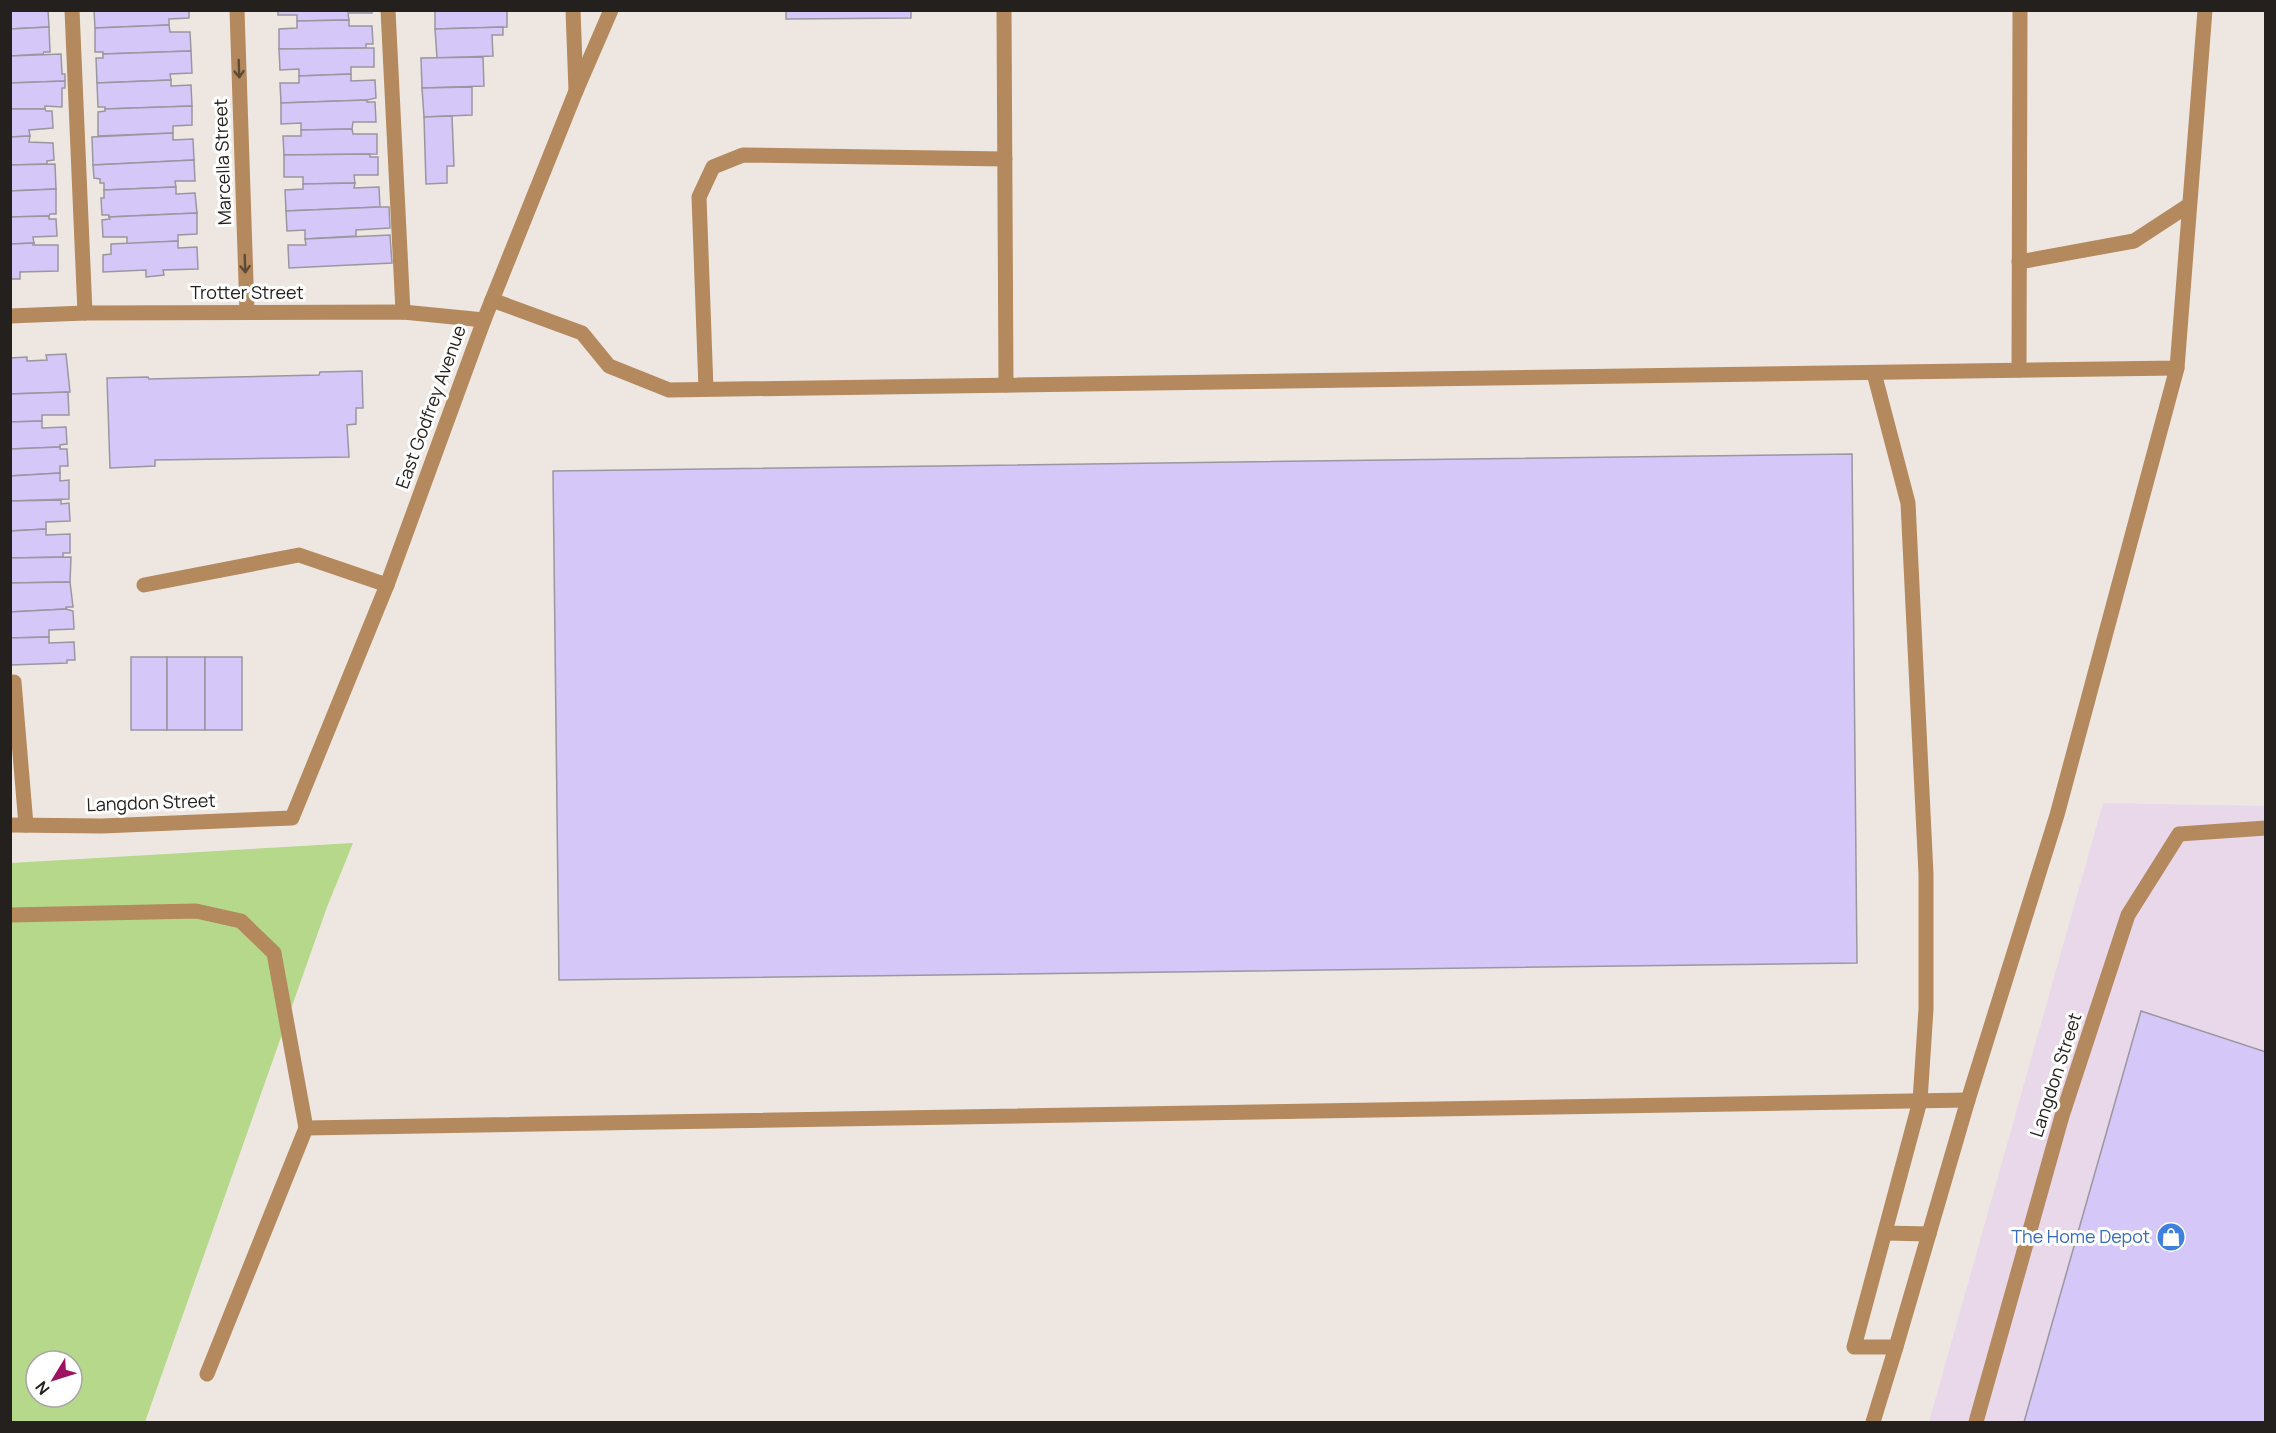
<svg xmlns="http://www.w3.org/2000/svg" width="2276" height="1433" font-family="Manrope,sans-serif">
<style>
.commercial{fill:#e9d8ea}
.green{fill:#b6d88a;fill-rule:evenodd}
.building{fill:#d5c7f8;stroke:#99979f;stroke-width:1.5}
.lines{fill:none;stroke-linecap:round;stroke-linejoin:round}
.service{stroke:#b4895d;stroke-width:15}
.minor{stroke:#b4895d;stroke-width:15}
.tertiary{stroke:#b4895d;stroke-width:15}
.oneway{stroke:#5d4a37}
.labels{text-anchor:middle;stroke-width:6;stroke-linejoin:round;paint-order:stroke}
.street-label{font-size:18px;fill:#23201e;stroke:#fff}
.shop-label{font-size:18px;fill:#366cbe;stroke:#fff;text-anchor:end}
</style>
<rect width="100%" height="100%" fill="#eee7e1"/>
<polygon class="commercial" points="2103,803 2265,806 2265,1422 1929,1422"/>
<path class="green" d="M353,843L327,907L145,1422H11V863ZM36,1361H72V1397H36Z"/>
<g class="building">
<polygon points="10,10 48,10 49,27 10,29"/>
<polygon points="94,10 189,10 189,18 169,19 169,25 95,28"/>
<polygon points="278,10 372,10 372,13 348,13 349,20 297,21 297,15 278,15"/>
<polygon points="435,10 507,10 507,27 435,29"/>
<polygon points="786,10 911,10 911,18 786,19"/>
<polygon points="349,20 349,26 372,26 373,44 366,44 366,48 279,49 279,29 297,28 297,21"/>
<polygon points="169,25 170,32 190,32 191,51 103,54 103,52 95,52 95,28"/>
<polygon points="49,27 50,52 44,52 43,54 10,56 10,29"/>
<polygon points="503,27 503,35 492,35 493,56 437,58 435,29"/>
<polygon points="366,48 374,48 374,67 351,67 351,74 299,76 299,69 280,70 279,49"/>
<polygon points="191,51 192,73 170,74 171,80 97,83 96,58 103,58 103,54"/>
<polygon points="61,54 62,74 65,74 65,81 10,83 10,56"/>
<polygon points="483,57 484,86 422,88 421,58"/>
<polygon points="351,74 351,81 375,80 376,98 367,100 281,103 280,83 299,83 299,76"/>
<polygon points="171,80 171,86 191,85 192,106 105,109 105,107 98,107 97,83"/>
<polygon points="65,81 65,88 62,88 62,107 45,106 45,109 10,109 10,83"/>
<polygon points="472,87 472,115 424,117 422,88"/>
<polygon points="367,100 367,102 375,102 376,122 353,122 352,129 301,130 301,123 281,124 281,103"/>
<polygon points="192,106 192,125 173,126 173,133 98,136 98,112 105,111 105,109"/>
<polygon points="10,109 45,109 46,111 52,111 53,128 29,130 30,136 10,137"/>
<polygon points="452,116 454,166 447,166 447,183 426,184 424,117"/>
<polygon points="352,129 353,134 377,134 377,154 284,155 283,136 301,136 301,130"/>
<polygon points="173,133 173,140 193,139 194,160 93,165 92,137"/>
<polygon points="30,136 29,142 53,143 54,160 47,161 47,164 10,165 10,137"/>
<polygon points="370,154 370,157 378,157 378,175 354,175 355,183 303,184 303,177 284,177 284,155"/>
<polygon points="194,160 195,181 175,181 176,187 104,190 104,183 100,183 100,179 94,178 93,165"/>
<polygon points="55,164 56,189 10,191 10,165"/>
<polygon points="355,183 354,188 379,187 380,207 286,211 285,190 303,189 303,184"/>
<polygon points="176,187 176,194 195,193 197,213 109,217 109,215 102,215 101,198 104,198 104,190"/>
<polygon points="56,189 56,214 50,214 49,216 10,217 10,191"/>
<polygon points="380,207 389,207 390,228 356,230 356,236 305,239 305,230 287,231 286,211"/>
<polygon points="197,213 197,234 178,235 178,241 127,244 127,237 103,237 102,220 110,219 109,217"/>
<polygon points="49,216 49,219 56,219 57,236 33,237 34,243 10,244 10,217"/>
<polygon points="390,235 392,263 289,268 288,245 306,245 305,239"/>
<polygon points="178,241 178,248 197,247 198,269 163,270 164,275 146,277 146,270 103,272 103,255 111,254 111,244"/>
<polygon points="34,243 33,245 58,245 58,271 20,272 20,279 10,279 10,244"/>
<polygon points="66,354 70,392 10,394 10,358 27,357 27,361 47,360 46,355"/>
<polygon points="362,371 363,408 356,408 356,424 347,425 349,457 155,460 155,466 110,468 107,378 148,377 149,379 319,375 320,372"/>
<polygon points="68,392 69,415 42,415 42,421 10,422 10,394"/>
<polygon points="42,421 42,428 66,427 67,444 60,445 60,447 10,449 10,422"/>
<polygon points="60,447 60,449 67,449 68,466 60,466 60,473 10,476 10,449"/>
<polygon points="1852,454 1857,963 559,980 553,471"/>
<polygon points="60,473 60,481 69,480 69,499 10,501 10,476"/>
<polygon points="61,500 61,504 69,503 70,521 46,522 46,529 10,531 10,501"/>
<polygon points="46,529 46,535 70,534 70,553 63,553 63,557 10,558 10,531"/>
<polygon points="71,557 70,582 10,583 10,558"/>
<polygon points="70,582 73,607 66,607 66,609 10,612 10,583"/>
<polygon points="66,609 73,611 74,629 49,630 49,637 10,638 10,612"/>
<polygon points="49,637 49,643 74,642 75,660 67,660 67,663 10,665 10,638"/>
<rect x="131" y="657" width="36" height="73"/>
<rect x="167" y="657" width="38" height="73"/>
<rect x="205" y="657" width="37" height="73"/>
<polygon points="2141,1011 2266,1052 2266,1422 2024,1422"/>
</g>
<g class="lines">
<g class="service">
<polyline points="72,10 85,313"/>
<polyline points="388,10 403,312"/>
<polyline points="1004,10 1006,385"/>
<polyline points="2019,262 2134,241 2189,205"/>
<polyline points="492,300 582,333 609,366 669,390 2177,368 2205,10"/>
<polyline points="2019,370 2020,10"/>
<polyline points="1874,373 1908,503 1926,874 1926,1009 1920,1101 1854,1347 1896,1347 1968,1100 2057,815 2177,368"/>
<polyline points="706,389 699,197 713,167 743,155 1005,159"/>
<polyline points="144,585 299,555 387,585"/>
<polyline points="14,682 26,825"/>
<polyline points="10,915 196,911 241,921 274,953 306,1128 207,1374"/>
<polyline points="306,1128 1968,1100"/>
<polyline points="1885,1233 1929,1234"/>
<polyline points="1873,1422 1896,1347"/>
</g>
<g class="minor">
<polyline points="237,10 247,312"/>
<polyline points="573,10 576,91"/>
<polyline points="10,316 85,313 403,312 484,320"/>
<polyline points="1976,1422 2062,1116 2128,915 2179,834 2266,828"/>
</g>
<polyline class="tertiary" points="10,825 102,826 292,818 387,585 484,320 576,91 611,10"/>
</g>
<defs><path id="oneway-shaft" d="M-6 0H5M1.5-3L5.5 0L1.5 3" fill="none" stroke-width="1.6" stroke-linecap="round" stroke-linejoin="round" transform="scale(1.5)"/></defs>
<g class="oneway">
<use href="#oneway-shaft" transform="translate(239 69) rotate(88)"/>
<use href="#oneway-shaft" transform="translate(245 264) rotate(88)"/>
</g>
<defs>
<g id="shop-disc" transform="scale(1.5)"><circle r="9.5" fill="#3f7fe0" stroke="#fff"/><path d="M-5-2.5h2.3a2.7 3.5 0 0 1 5.4 0H5L5.5 6h-11ZM-1.5-2.5h3a1.5 2.3 0 0 0-3 0Z" fill="#fff"/></g>
</defs>
<g fill-rule="evenodd">
<use href="#shop-disc" x="2171" y="1237"/>
</g>
<g class="labels">
<g class="street-label">
<text transform="translate(223 162) rotate(-92)" y="6">Marcella Street</text>
<text x="247" y="299">Trotter Street</text>
<text transform="translate(431 407) rotate(-70)" y="6">East Godfrey Avenue</text>
<text transform="translate(151 803) rotate(-2)" y="6">Langdon Street</text>
<text transform="translate(2056 1075) rotate(-72)" y="6">Langdon Street</text>
</g>
<g class="shop-label">
<text x="2150" y="1243">The Home Depot</text>
</g>
</g>
<rect width="2276" height="1433" fill="none" stroke="#23201e" stroke-width="24"/>
<g transform="translate(54 1379) rotate(232)"><circle r="28" fill="#ffffff" stroke="#a7a6a5" stroke-width="1.5"/>
<path d="M0-4.5L10 22L0 15L-10 22Z" fill="#9d1261"/>
<text y="-9" font-size="16" font-weight="bold" text-anchor="middle" fill="#23201e">N</text>
</g>
</svg>
